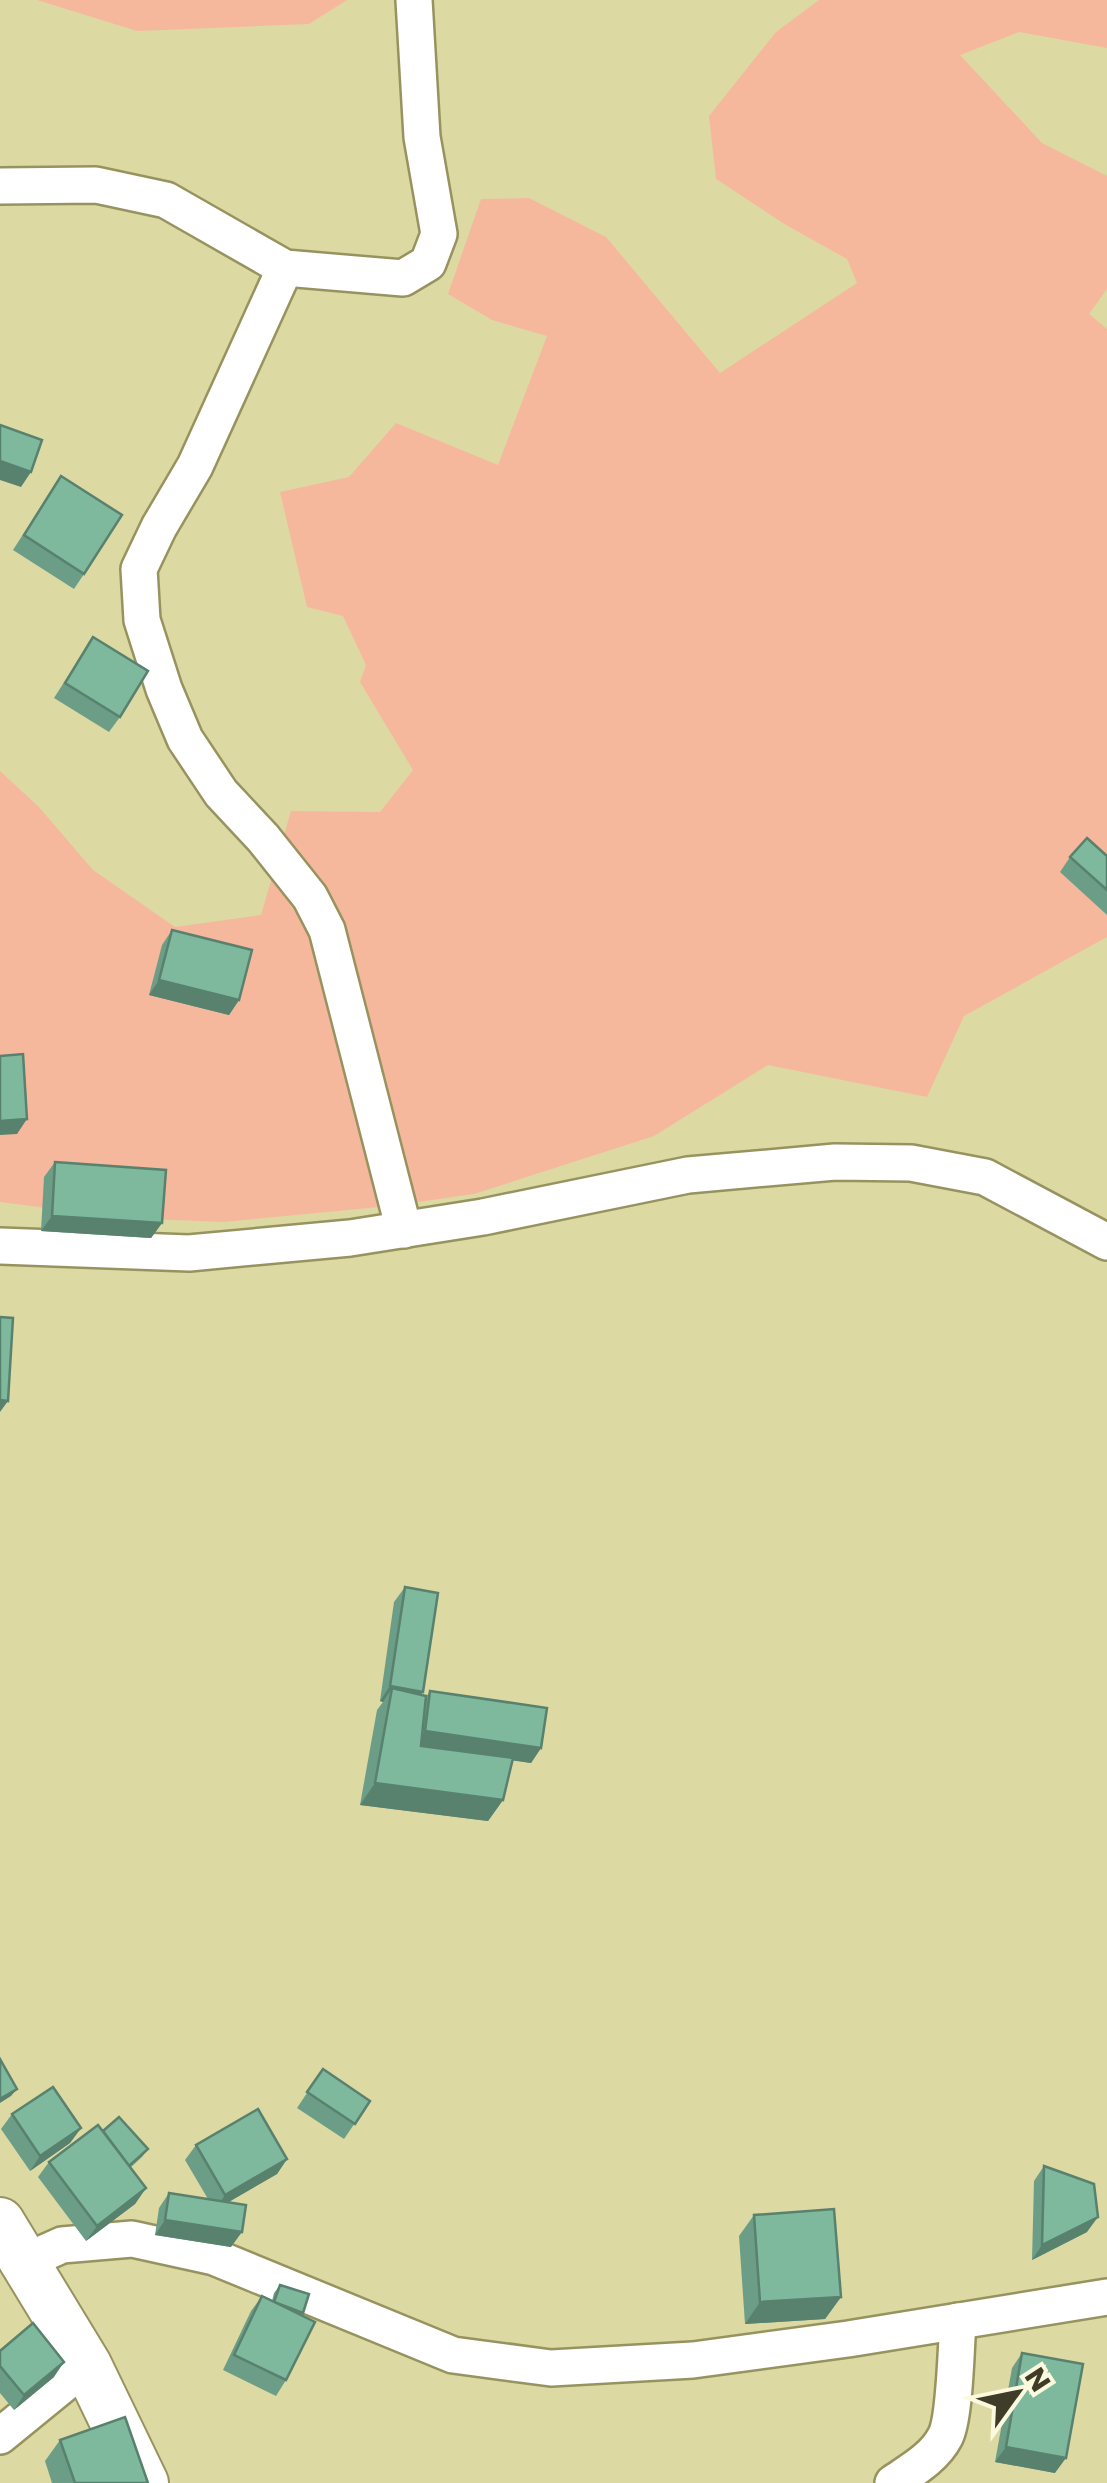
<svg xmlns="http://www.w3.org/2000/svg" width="1107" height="2483" font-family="Poppins,sans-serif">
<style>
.green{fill:#f6b89d}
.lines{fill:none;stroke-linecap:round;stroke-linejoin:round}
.street-casing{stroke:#97935f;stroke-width:40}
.secondary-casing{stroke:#97935f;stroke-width:52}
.street{stroke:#fff;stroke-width:35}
.secondary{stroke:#fff;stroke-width:48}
.wall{fill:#6c9e87}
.shaded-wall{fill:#58816e}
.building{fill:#7eb89d;stroke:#58816e;stroke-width:2.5}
</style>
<rect width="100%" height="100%" fill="#ddd9a3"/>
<g class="green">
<polygon points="37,0 347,0 309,24 137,31"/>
<polygon points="819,0 1107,0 1107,48 1019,32 960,55 1042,143 1107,176 1107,289 1089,314 1107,329 1107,937 964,1016 927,1097 768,1065 654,1136 474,1194 390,1206 224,1222 124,1218 0,1202 0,771 39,807 93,870 175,927 261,915 291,811 380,812 413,770 360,682 366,665 343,616 307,607 280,492 349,477 396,423 498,465 547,336 492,320 448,294 481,199 529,198 606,237 720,373 857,283 847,259 786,225 716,179 709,116 776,32"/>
</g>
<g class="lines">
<g class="street-casing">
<g id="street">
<polyline points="0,186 96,185 166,200 285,268 403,278 428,263 439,234 422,137 414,0"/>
<polyline points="285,268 195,466 159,527 139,569 142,620 164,689 185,739 221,793 263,838 310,897 327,930 404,1230"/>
<polyline points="0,1246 189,1253 350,1238 483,1217 688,1175 835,1162 911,1163 985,1177 1107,1242"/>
<polyline points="24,2262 62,2245 132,2239 214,2257 453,2355 551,2368 693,2360 848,2339 1107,2297"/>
<polyline points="0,2436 87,2365"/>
<path d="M893,2483C912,2470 934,2458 945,2437C955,2419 956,2346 958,2321"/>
</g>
</g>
<g class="secondary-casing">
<polyline id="secondary" points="0,2222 87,2365 144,2483"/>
</g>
<use href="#street" class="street"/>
<use href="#secondary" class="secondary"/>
</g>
<g class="wall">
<polygon points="51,491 84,574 74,589 13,550"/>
<polygon points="93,637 120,717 109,732 54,698"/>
<polygon points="1107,856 1107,915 1060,872 1070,857"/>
<polygon points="172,930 239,1000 229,1015 149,995 162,945"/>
<polygon points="55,1162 162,1223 151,1238 41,1231 44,1177"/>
<polygon points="405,1587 421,1695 426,1697 430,1691 541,1748 531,1763 512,1760 503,1800 488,1821 360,1805 377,1710 383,1702 380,1701 394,1602"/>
<polygon points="323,2069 370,2101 344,2139 297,2108"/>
<polygon points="12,2114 81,2128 70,2143 30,2171 1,2129"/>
<polygon points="103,2131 148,2149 142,2157 130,2168 146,2188 135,2204 86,2241 38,2177 49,2162"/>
<polygon points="196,2145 287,2159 277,2174 228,2202 231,2247 155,2235 159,2208 169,2193 208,2199 185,2160"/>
<polygon points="1044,2166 1087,2232 1032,2260 1034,2181"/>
<polygon points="754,2215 841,2297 825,2319 745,2324 739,2236"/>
<polygon points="280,2285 302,2315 286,2380 276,2396 223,2370 251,2311 262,2296 272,2301 274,2293"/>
<polygon points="0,2351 54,2377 14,2410 0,2393"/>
<polygon points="1022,2353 1055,2473 995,2462 1012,2368"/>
<polygon points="60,2440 148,2483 52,2483 45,2461"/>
</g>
<g class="shaded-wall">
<polygon points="0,461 31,472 21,487 0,480"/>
<polygon points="159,980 239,1000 229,1015 149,995"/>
<polygon points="27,1119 17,1134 0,1135 0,1121"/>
<polygon points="52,1216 162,1223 151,1238 41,1231"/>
<polygon points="0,1400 8,1401 0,1412"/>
<polygon points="390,1686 423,1692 412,1707 392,1688 383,1702 380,1701"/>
<polygon points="425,1731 541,1748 531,1763 414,1746"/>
<polygon points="375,1783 503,1800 488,1821 360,1805"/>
<polygon points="17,2089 11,2096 0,2103 0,2099"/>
<polygon points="81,2128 70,2143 30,2171 40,2156"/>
<polygon points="287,2159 277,2174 215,2210 225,2195"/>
<polygon points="146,2188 135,2204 86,2241 97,2226"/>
<polygon points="1098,2217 1087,2232 1032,2260 1042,2245"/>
<polygon points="165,2220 242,2232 231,2247 155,2235"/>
<polygon points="841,2297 825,2319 745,2324 760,2302"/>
<polygon points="64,2362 54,2377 14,2410 24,2395"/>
<polygon points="1006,2447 1066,2458 1055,2473 995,2462"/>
</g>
<g class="building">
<polygon points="0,425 42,440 31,472 0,461"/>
<polygon points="61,476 122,515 84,574 24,535"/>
<polygon points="93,637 148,671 120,717 65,683"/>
<polygon points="1087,838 1107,856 1107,890 1070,857"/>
<polygon points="172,930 252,950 239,1000 159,980"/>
<polygon points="23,1054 27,1119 0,1121 0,1056"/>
<polygon points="55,1162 166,1170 162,1223 52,1216"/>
<polygon points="0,1317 13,1318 8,1401 0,1400"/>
<polygon points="405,1587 438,1593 423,1692 390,1686"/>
<polygon points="392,1688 426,1696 421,1746 513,1758 503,1800 375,1783"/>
<polygon points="430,1691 547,1708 541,1748 425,1731"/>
<polygon points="0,2059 17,2089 0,2099"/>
<polygon points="323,2069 370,2101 355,2124 307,2092"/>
<polygon points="53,2087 81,2128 40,2156 12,2114"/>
<polygon points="258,2109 287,2159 225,2195 196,2145"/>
<polygon points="119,2117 148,2149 129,2166 103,2131"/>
<polygon points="98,2125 146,2188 97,2226 49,2162"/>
<polygon points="1044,2166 1094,2184 1098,2217 1042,2245"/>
<polygon points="169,2193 246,2205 242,2232 165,2220"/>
<polygon points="834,2209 841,2297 760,2302 754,2215"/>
<polygon points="280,2285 309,2294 303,2313 274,2302"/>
<polygon points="262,2296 315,2322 286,2380 234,2355"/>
<polygon points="33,2323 64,2362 24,2395 0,2366 0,2351"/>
<polygon points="1022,2353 1083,2364 1066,2458 1006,2447"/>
<polygon points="125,2417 148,2483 75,2483 60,2440"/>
</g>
<g transform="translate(1017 2393) rotate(57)" stroke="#fbf9de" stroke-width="8" paint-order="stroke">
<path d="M0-8L18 38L0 25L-18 38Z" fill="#3f3d27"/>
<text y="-15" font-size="28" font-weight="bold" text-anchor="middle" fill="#3f3d27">N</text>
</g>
</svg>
